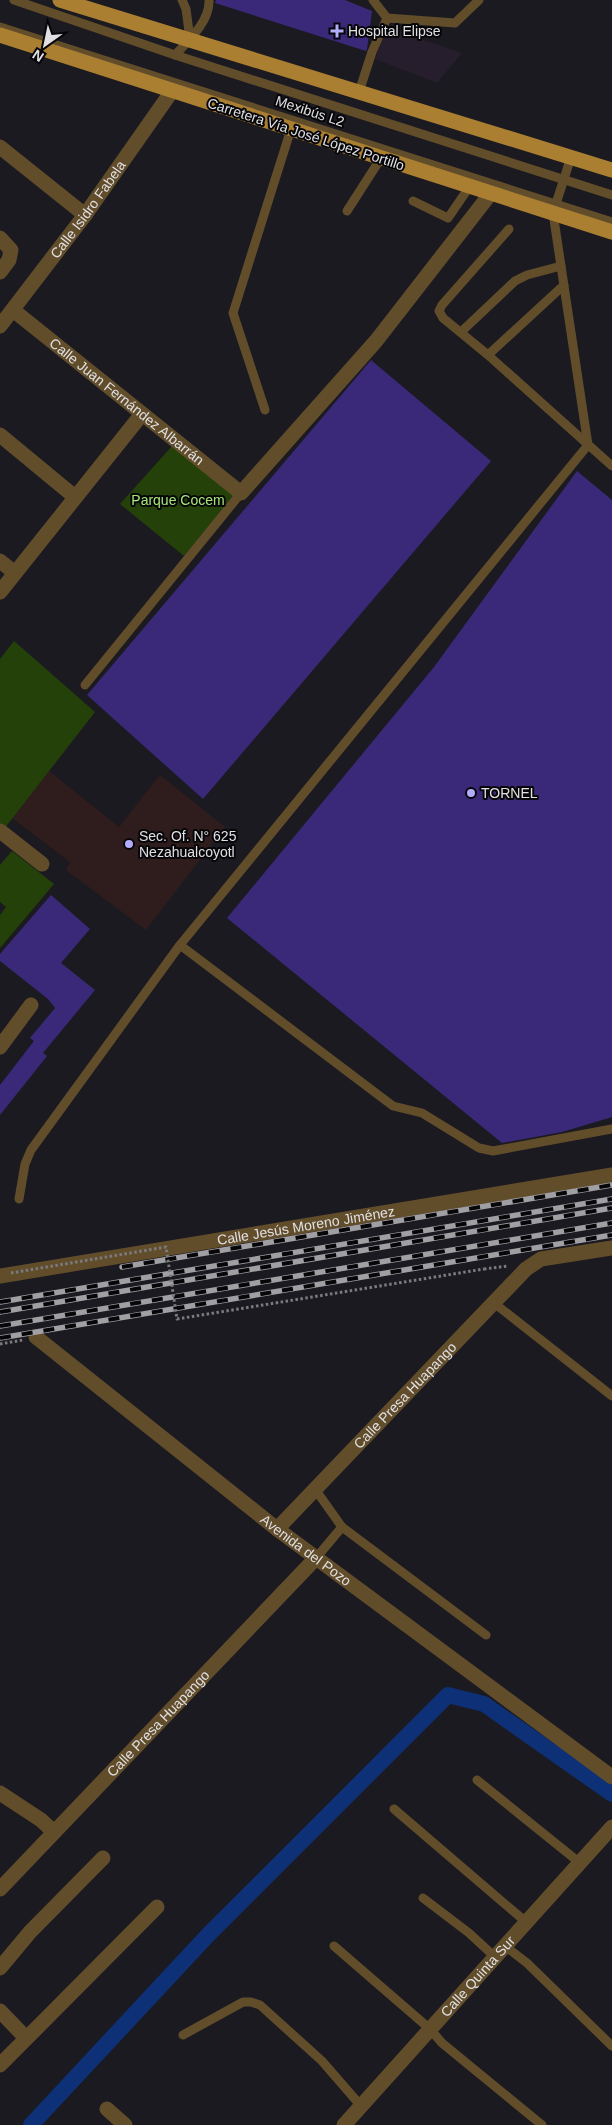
<svg xmlns="http://www.w3.org/2000/svg" width="612" height="2125" font-family="Helvetica,sans-serif">
<style>
.commercial{fill:#261e2d}
.education{fill:#2f1c1c}
.green{fill:#244109}
.lines{fill:none;stroke-linecap:round;stroke-linejoin:round}
.canal{stroke:#0d3076;stroke-width:16}
.building{fill:#3a2978}
.path{stroke:#7b7a7f;stroke-width:3;stroke-dasharray:2.5 2.5;stroke-linecap:butt}
.lane{stroke:#624d2b;stroke-width:9}
.street{stroke:#624d2b;stroke-width:15}
.primary{stroke:#ab7f31;stroke-width:15}
.rail-casing{stroke:#a09fa4;stroke-width:5.5}
.rail{stroke:#060608;stroke-width:4;stroke-dasharray:11;stroke-linecap:butt}
.path-bridge{stroke:#7b7a7f;stroke-width:3;stroke-dasharray:2.5 2.5;stroke-linecap:butt}
.poi-dot{fill:#b1adfa;stroke:#060608;stroke-width:2}
.labels{text-anchor:middle;stroke-width:4;stroke-linejoin:round;paint-order:stroke}
.poi-label{font-size:14px;fill:#e0e0e4;stroke:#060608;text-anchor:start}
.street-label{font-size:14px;fill:#e0e0e4;stroke:#060608}
.park-label{font-size:14px;fill:#a6e778;stroke:#060608}
</style>
<rect width="100%" height="100%" fill="#1b1a20"/>
<polygon class="commercial" points="386,27 462,53 437,83 375,59"/>
<polygon class="education" points="49,771 119,827 160,775 225,827 146,930 66,870 70,862 12,818"/>
<g class="green">
<polygon points="173,445 234,495 184,556 120,504"/>
<polygon points="14,641 95,712 4,829 0,826 0,659"/>
<polygon points="12,851 54,884 0,948 0,915 6,907 0,902 0,865"/>
</g>
<g class="lines">
<polyline class="canal" points="31,2125 208,1935 448,1695 484,1704 612,1794"/>
</g>
<g class="building">
<polygon points="216,0 345,0 372,11 367,49 366,51 215,3"/>
<polygon points="371,360 491,461 203,799 87,695"/>
<polygon points="577,471 612,500 612,1117 562,1132 502,1143 227,918 434,667"/>
<polygon points="51,895 90,929 61,963 95,990 43,1053 47,1056 0,1115 0,1085 34,1041 30,1038 55,1008 48,999 0,961 0,954"/>
</g>
<g class="lines">
<g class="path">
<polyline points="484,1269 508,1266"/>
<polyline points="0,1344 23,1340"/>
</g>
<g class="lane">
<polyline points="14,0 175,55 612,195"/>
<polyline points="182,0 186,9 190,39"/>
<polyline points="373,0 387,18"/>
<polyline points="387,18 455,23 479,0"/>
<polyline points="0,27 612,222"/>
<path d="M175,55C189,40 210,21 209,0"/>
<polyline points="359,92 372,52 387,18"/>
<polyline points="413,201 448,218 470,186"/>
<polyline points="347,211 381,158"/>
<polyline points="509,229 442,305 439,311 443,318 488,355 612,466"/>
<polyline points="461,332 515,281 527,275 561,266"/>
<polyline points="488,355 564,285"/>
<polyline points="265,410 233,313 291,129"/>
<polyline points="85,685 241,493"/>
<polyline points="180,945 393,1106 422,1113 479,1148 493,1151 612,1129"/>
<polyline points="19,1199 25,1164 31,1150 180,945 588,445 553,213 571,157"/>
<polyline points="494,1303 612,1396"/>
<polyline points="315,1489 342,1527"/>
<polyline points="316,1558 342,1527 486,1635"/>
<polyline points="477,1780 580,1863"/>
<polyline points="394,1809 526,1922"/>
<polyline points="423,1898 469,1933 495,1957"/>
<polyline points="334,1946 430,2029 442,2043 542,2125"/>
<polyline points="505,1946 527,1963 612,2046"/>
<polyline points="183,2035 243,2002 251,2002 260,2005 322,2061 361,2106"/>
</g>
<g class="street">
<polyline points="0,147 85,215"/>
<polyline points="0,238 11,250 9,260 0,272"/>
<path id="s1" d="M13,310L241,493L376,341L491,193"/>
<path id="s2" d="M0,326L85,215L172,91"/>
<polyline points="0,435 75,497"/>
<polyline points="0,561 15,573"/>
<polyline points="0,592 142,414"/>
<polyline points="0,831 42,864"/>
<polyline points="0,1047 31,1005"/>
<path id="s3" d="M0,1276L612,1175"/>
<path id="s4" d="M36,1337L277,1529L612,1777"/>
<path id="s5" d="M277,1529L526,1269L541,1259L612,1248"/>
<polyline points="0,1793 41,1820 54,1832"/>
<path id="s6" d="M0,1889L316,1558"/>
<polyline points="0,1968 30,1932 103,1858"/>
<polyline points="0,2011 26,2038"/>
<polyline points="0,2065 157,1907"/>
<polyline points="107,2109 125,2125"/>
<path id="s7" d="M344,2125L612,1827"/>
</g>
<g class="primary">
<polyline points="60,0 612,170"/>
<polyline points="0,35 612,232"/>
</g>
<g class="rail-casing">
<g id="rail">
<polyline points="122,1267 612,1185"/>
<polyline points="0,1302 612,1199"/>
<polyline points="0,1312 612,1208"/>
<polyline points="0,1326 612,1223"/>
<polyline points="0,1338 612,1235"/>
</g>
</g>
<use href="#rail" class="rail"/>
<polyline class="path-bridge" points="11,1273 166,1247 177,1319 484,1269"/>
</g>
<g class="poi-dot">
<path d="M334.5 23.5h5v5h5v5h-5v5h-5v-5h-5v-5h5z"/>
<circle cx="471" cy="793" r="5"/>
<circle cx="129" cy="844" r="5"/>
</g>
<g class="labels">
<g class="poi-label">
<text x="348" y="36">Hospital Elipse</text>
<text x="481" y="798">TORNEL</text>
<text x="139" y="841">Sec. Of. N° 625<tspan x="139" dy="16">Nezahualcoyotl</tspan></text>
</g>
<g class="street-label">
<text transform="translate(310 111) rotate(18)" y="5">Mexibús L2</text>
<text transform="translate(306 134) rotate(18)" y="5">Carretera Vía José López Portillo</text>
<text dy="5" stroke="none"><textPath href="#s2" startOffset="146">Calle Isidro Fabela</textPath></text>
<text dy="5" stroke="none"><textPath href="#s1" startOffset="146">Calle Juan Fernández Albarrán</textPath></text>
<text dy="5" stroke="none"><textPath href="#s3" startOffset="310">Calle Jesús Moreno Jiménez</textPath></text>
<text dy="5" stroke="none"><textPath href="#s5" startOffset="185">Calle Presa Huapango</textPath></text>
<text dy="5" stroke="none"><textPath href="#s4" startOffset="344">Avenida del Pozo</textPath></text>
<text dy="5" stroke="none"><textPath href="#s6" startOffset="229">Calle Presa Huapango</textPath></text>
<text dy="5" stroke="none"><textPath href="#s7" startOffset="200">Calle Quinta Sur</textPath></text>
</g>
<g class="park-label">
<text x="178" y="505">Parque Cocem</text>
</g>
</g>
<g transform="translate(45 45) rotate(213)" stroke="#060608" stroke-width="4" paint-order="stroke">
<path d="M0-4L9 19L0 12L-9 19Z" fill="#e0e0e4"/>
<text y="-8" font-size="14" font-weight="bold" text-anchor="middle" fill="#e0e0e4">N</text>
</g>
</svg>
